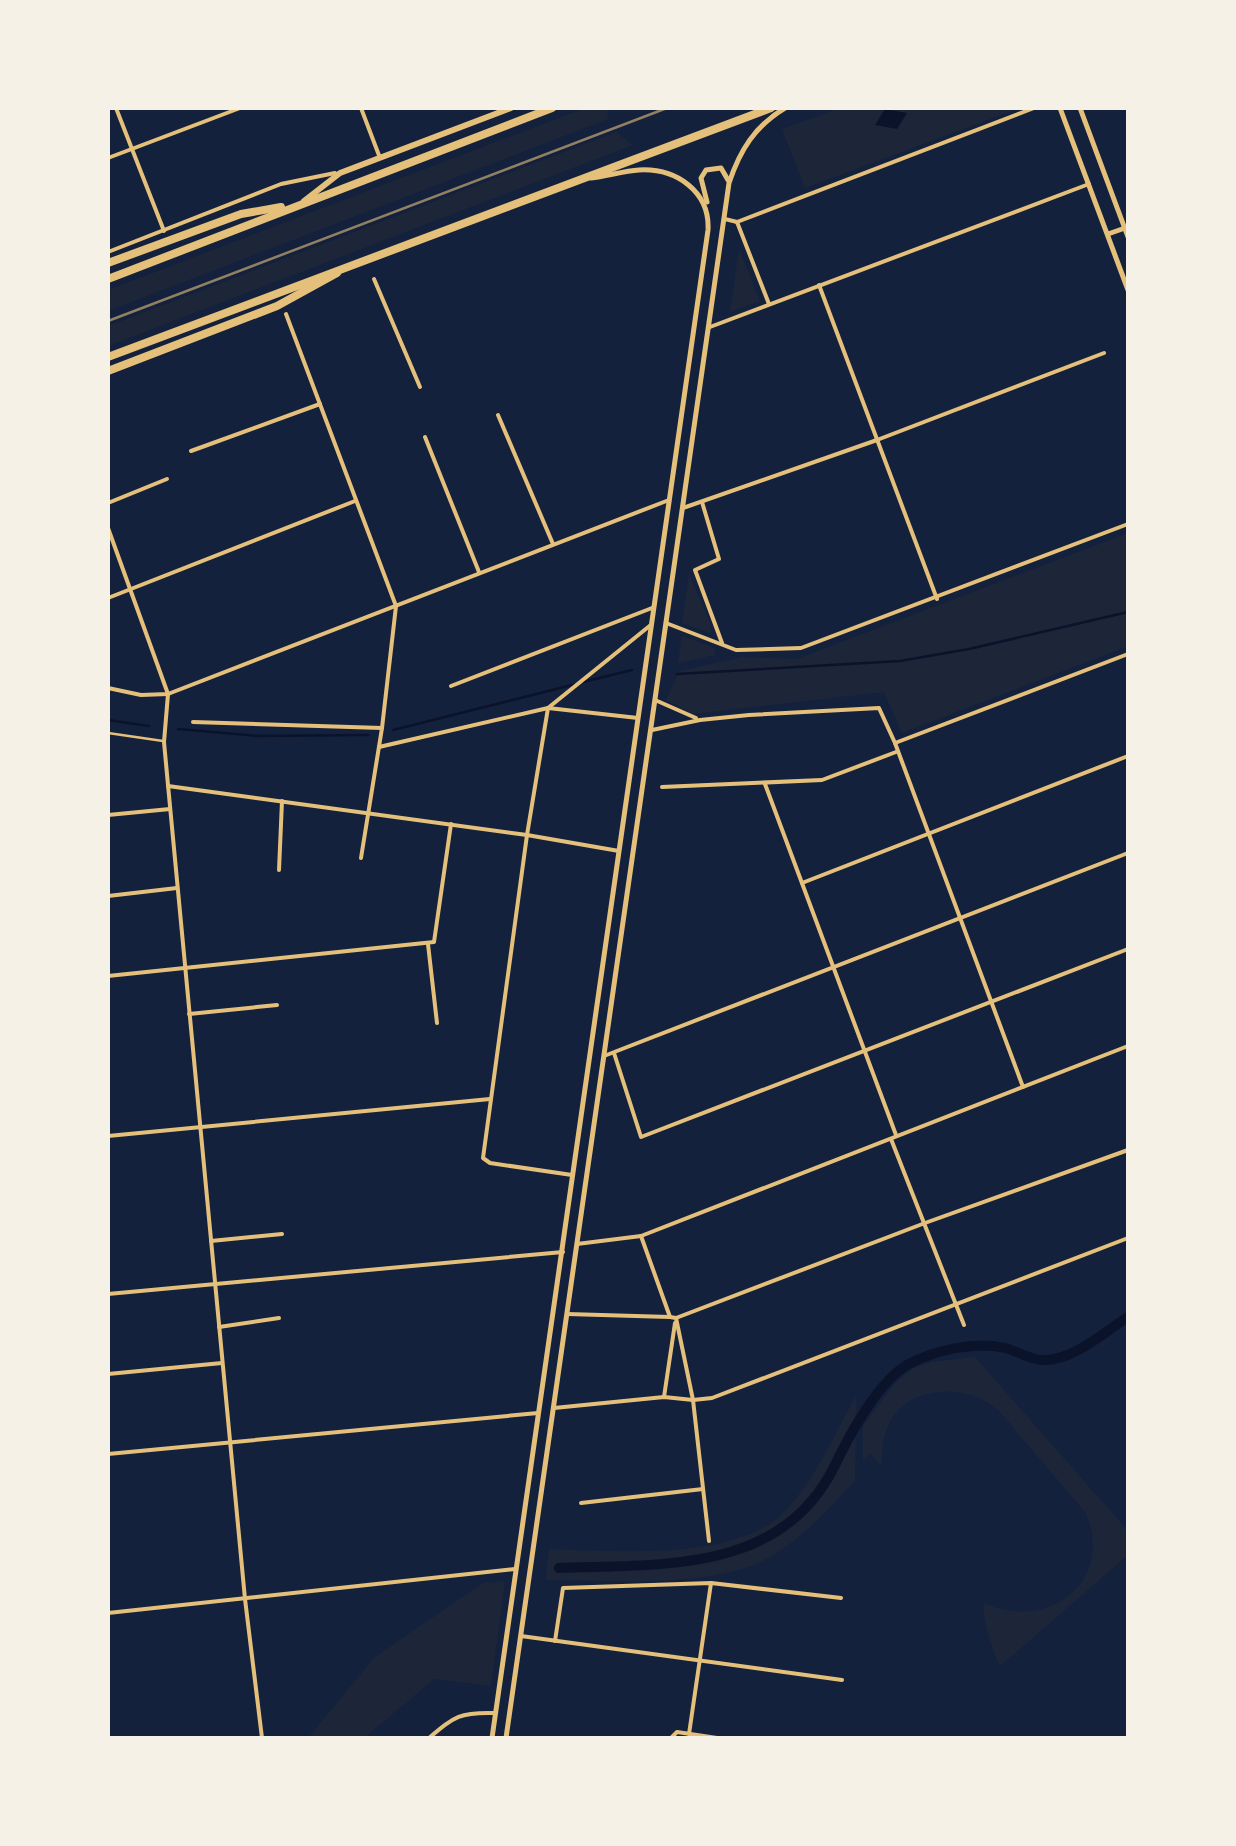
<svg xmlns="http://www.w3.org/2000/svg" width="1236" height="1846" font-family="Rubik,sans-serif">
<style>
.green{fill:#1d2539}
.water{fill:#0b132b}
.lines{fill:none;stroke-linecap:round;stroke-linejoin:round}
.stream{stroke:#0b132b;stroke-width:2.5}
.canal{stroke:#0b132b;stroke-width:10}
.service{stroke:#e5c07b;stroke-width:2.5}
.minor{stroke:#e5c07b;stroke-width:4}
.tertiary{stroke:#e5c07b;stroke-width:5}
.secondary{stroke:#e5c07b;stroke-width:6}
.trunk{stroke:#e5c07b;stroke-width:8}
.tram{stroke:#918062;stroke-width:2.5}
</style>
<rect width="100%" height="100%" fill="#14213d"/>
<g class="green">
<polygon points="585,108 607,108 608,119 108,311 108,290"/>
<polygon points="840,108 1020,108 805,188 782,129"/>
<polygon points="616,132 633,145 108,346 108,326"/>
<polygon points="739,249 760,301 730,312"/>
<polygon points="1128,533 1128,646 902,733 884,692 693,714 666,700 679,671 743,657 797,659"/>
<polygon points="689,574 710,622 711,633 682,623"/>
<polygon points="682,636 715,648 715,655 678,663"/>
<path d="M975,1357L1128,1531V1555L1000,1666C994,1654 981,1616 984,1603C1048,1633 1117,1580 1085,1512L999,1411C969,1383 907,1383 888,1426C882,1438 882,1453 882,1466L870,1454L863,1461V1426L896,1382L912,1369L932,1362Z"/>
<path d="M856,1396L855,1481C830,1507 806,1535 775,1554C719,1590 611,1580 546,1580L549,1549C614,1551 733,1561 782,1514C814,1483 834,1434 856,1396Z"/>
<polygon points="505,1581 491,1686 434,1679 364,1738 308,1738 375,1657 483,1583"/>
</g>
<polygon class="water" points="885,109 907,113 897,129 875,125"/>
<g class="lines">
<g class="stream">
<polyline points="677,674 900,661 969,649 1128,612"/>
<polyline points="583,682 632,670"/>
<polyline points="108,720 149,726"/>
<polyline points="178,729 258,736 368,735"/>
<polyline points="393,730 576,684"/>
</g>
<path class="canal" d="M559,1568C660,1564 781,1574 834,1467C849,1436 878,1381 909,1364C936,1350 975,1341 1005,1348C1017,1351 1029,1359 1041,1360C1072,1362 1104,1332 1128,1317"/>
<polyline class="service" points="108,733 163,741"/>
<g class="minor">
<polyline points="116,108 164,231"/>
<polyline points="361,108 380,158"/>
<polyline points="108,158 240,108"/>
<polyline points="725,219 737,222 1034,108"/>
<polyline points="737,222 769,304"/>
<polyline points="108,252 281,184 335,173"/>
<polyline points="374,279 420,387"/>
<polyline points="819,285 937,599"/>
<polyline points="286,314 396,606 382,728 361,858"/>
<polyline points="710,327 1089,184"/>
<polyline points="498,415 553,544"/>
<polyline points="425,437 479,572"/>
<polyline points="191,451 320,404"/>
<polyline points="702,502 719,559 695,570 722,643"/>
<polyline points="108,503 167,479"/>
<polyline points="683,508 877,440 1104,353"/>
<polyline points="108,528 168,694 164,742 168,785 245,1599 262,1738"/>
<polyline points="108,598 355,501"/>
<polyline points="666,623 736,650 801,648 1128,524"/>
<polyline points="451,686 652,608"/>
<polyline points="108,688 141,695 168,694 669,500"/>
<polyline points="655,700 696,718"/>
<polyline points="193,722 382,728"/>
<polyline points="652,730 700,720 749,715 879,708 895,743 1023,1087"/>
<polyline points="895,743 1128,654"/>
<polyline points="379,747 548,708 638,718"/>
<polyline points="765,784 896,1135"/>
<polyline points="168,786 527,835 619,851"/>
<polyline points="662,787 822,780 896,752"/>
<polyline points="108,815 170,809"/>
<polyline points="279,870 282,801"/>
<polyline points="802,883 1128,756"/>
<polyline points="108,896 177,888"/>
<polyline points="428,944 437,1023"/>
<polyline points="108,976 434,942 451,824"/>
<polyline points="189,1014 277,1005"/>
<polyline points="614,1053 641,1137 1128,949"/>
<polyline points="604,1056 1128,853"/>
<polyline points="108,1136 490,1099"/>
<polyline points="891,1139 964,1325"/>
<polyline points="572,1175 490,1163 483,1158 527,835 548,708 652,624"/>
<polyline points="641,1236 670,1317 676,1318 693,1400 709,1541"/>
<polyline points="211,1241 282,1234"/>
<polyline points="577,1244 641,1236 1128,1046"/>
<polyline points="108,1294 563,1252"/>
<polyline points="567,1314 670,1317"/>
<polyline points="676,1318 925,1223 1128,1150"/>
<polyline points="219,1327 279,1318"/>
<polyline points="108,1374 222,1363"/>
<polyline points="664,1397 675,1323"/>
<polyline points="554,1408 664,1397 693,1400 712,1398 1128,1238"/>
<polyline points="108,1454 538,1413"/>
<polyline points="581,1503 703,1489"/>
<polyline points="108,1613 515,1569"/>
<polyline points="521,1636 842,1680"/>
<polyline points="555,1641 563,1588 711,1583 841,1598"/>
<polyline points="689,1734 711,1583"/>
<path d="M429,1738C455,1716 460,1712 495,1713"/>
<polyline points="671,1738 677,1732 717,1738"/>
</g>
<g class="tertiary">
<polyline points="1060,108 1128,290"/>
<polyline points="1080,108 1128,237"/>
<polyline points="707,202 701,178 706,170 721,168 728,180"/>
<polyline points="1108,234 1125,228"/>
<path d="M492,1738L708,230C710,192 677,168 639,170C624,171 607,176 591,178"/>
<path d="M506,1738L729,183C740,150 755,126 785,108"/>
</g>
<polyline class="secondary" points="304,201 340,173 511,108"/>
<g class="trunk">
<polyline points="108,263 241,214 281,207"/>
<polyline points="108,279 552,108"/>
<polyline points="108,357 771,108"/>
<polyline points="108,371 277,306 337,273"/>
</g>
<polyline class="tram" points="108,321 667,108"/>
</g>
<rect width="1236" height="1846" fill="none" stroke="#f6f1e7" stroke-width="220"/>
</svg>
